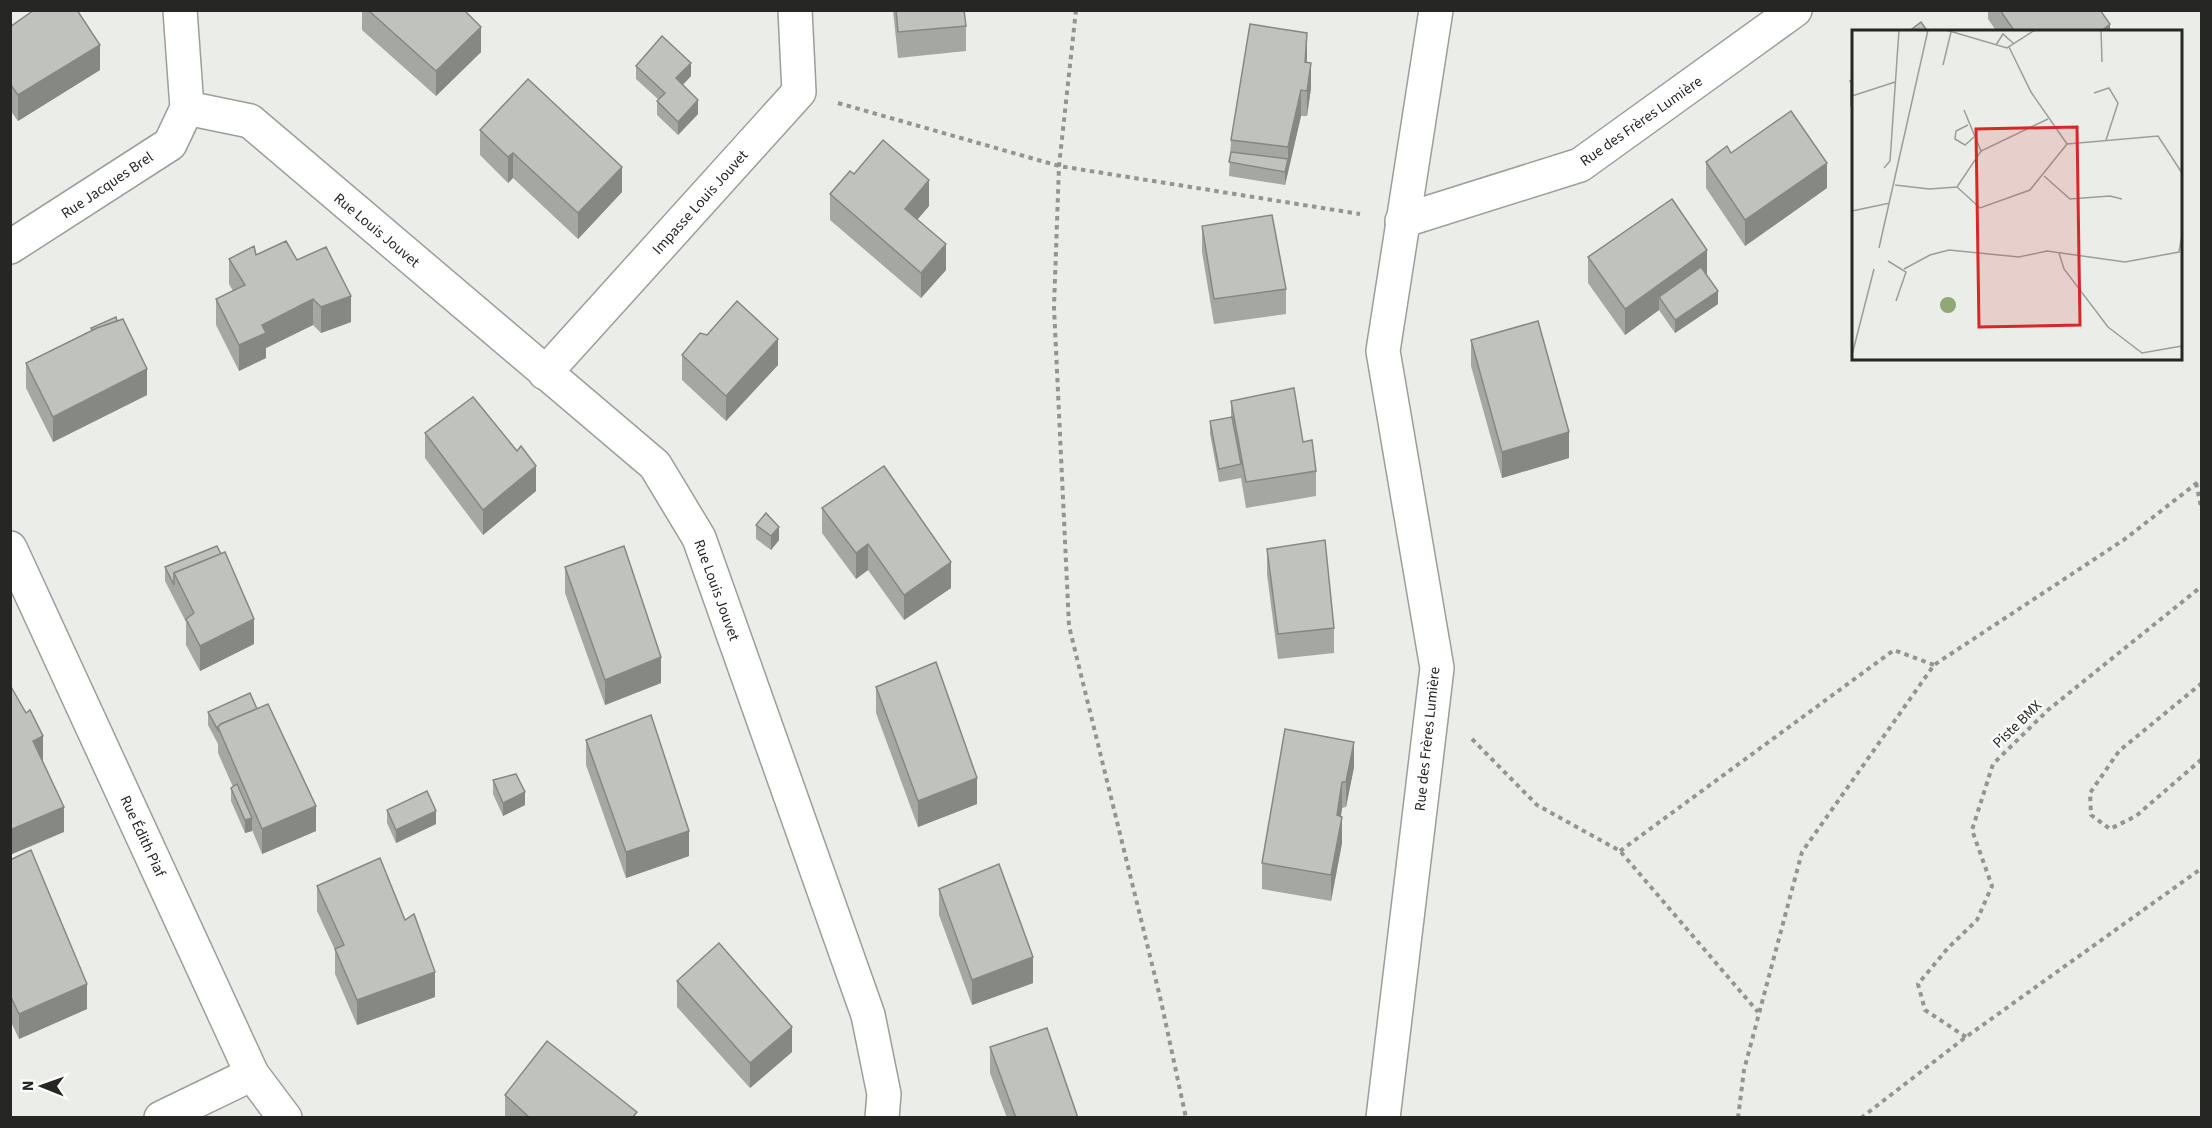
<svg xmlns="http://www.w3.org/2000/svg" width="2212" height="1128" font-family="'Source Sans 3',sans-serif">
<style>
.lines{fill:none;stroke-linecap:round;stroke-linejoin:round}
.street-casing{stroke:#9b9e99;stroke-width:36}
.path{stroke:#939592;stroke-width:4;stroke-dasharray:4.5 4.5;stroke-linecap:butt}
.street{stroke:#fff;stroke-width:33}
.wall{fill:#a5a7a3}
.shaded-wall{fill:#868884}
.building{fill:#c0c2bd;stroke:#868884;stroke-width:1.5}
.labels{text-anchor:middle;stroke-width:4.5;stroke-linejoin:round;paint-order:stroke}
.street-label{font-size:15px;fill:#262725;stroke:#fff}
.inset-road{fill:none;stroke:#9c9e9a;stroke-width:1.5}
.view{fill:#d62828;fill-opacity:0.15;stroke:#d62828;stroke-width:3}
.inset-edge{fill:none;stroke:#262725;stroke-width:3}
</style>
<rect width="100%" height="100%" fill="#eaede8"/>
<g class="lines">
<g class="street-casing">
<g id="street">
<polyline points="187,108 250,121 655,465 699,538 868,1015 884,1094 882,1118"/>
<polyline points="1402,221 1580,165 1795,10"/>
<polyline points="10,247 170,144 187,108 180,10"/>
<polyline points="545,373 799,92 795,10"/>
<polyline points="10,548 252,1074 285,1118"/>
<polyline points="161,1118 252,1074"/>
<polyline points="1383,1118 1437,668 1383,351 1436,10"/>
</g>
</g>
<g class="path">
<polyline points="1076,10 1059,166 1054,307 1069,626 1161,1001 1186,1118"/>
<polyline points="838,103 1059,166 1360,214"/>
<polyline points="2196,483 2202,511"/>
<polyline points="2202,683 2119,751 2090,793 2091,815 2110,829 2136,816 2202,759"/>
<polyline points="1472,739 1537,805 1620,851 1758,1012"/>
<polyline points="1620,851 1894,650 1934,665"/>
<polyline points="1966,1037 1925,1010 1918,984 1948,948 1977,920 1992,886 1972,830 1993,764 2048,710 2202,586"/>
<polyline points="1738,1118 1744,1070 1802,852 1934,665 2125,539 2202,479"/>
<polyline points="1861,1118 1966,1037 2202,868"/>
</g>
<use href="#street" class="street"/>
</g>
<g class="wall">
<polygon points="362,10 464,10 481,52 436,96 362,30"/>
<polygon points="893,10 964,10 966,26 966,51 898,58"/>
<polygon points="1988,10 2100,10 2110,32 1997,32 1988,19"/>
<polygon points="10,27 100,70 18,121 10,110"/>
<polygon points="1307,62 1311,88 1307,116 1301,116 1285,185 1229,176 1231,140"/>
<polygon points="636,66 691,76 683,85 698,114 678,135 657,115 657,101 659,100 636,79"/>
<polygon points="1854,79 1854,112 1850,106 1850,81"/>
<polygon points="480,130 622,192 578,239 513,178 508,183 480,155"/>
<polygon points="1731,153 1827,188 1745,246 1706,188 1706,162"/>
<polygon points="854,174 929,206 917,220 946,270 921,298 830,220 830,194"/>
<polygon points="1202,226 1286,289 1286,314 1214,324 1202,252"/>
<polygon points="256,255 297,260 351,322 321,333 313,325 266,348 266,358 239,371 216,325 216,299 233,291 229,284 229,259"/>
<polygon points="1588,257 1707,275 1718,304 1675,333 1659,310 1625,335 1588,283"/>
<polygon points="117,321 147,395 53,442 26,388 26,363 91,331 91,328"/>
<polygon points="1471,340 1569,458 1502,478 1471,366"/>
<polygon points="682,355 778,365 726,421 682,380"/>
<polygon points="1231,401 1303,442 1316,471 1316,496 1246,508 1241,478 1219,482 1210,434 1210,421 1231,417"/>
<polygon points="425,433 536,491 483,535 425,458"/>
<polygon points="822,508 951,588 904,620 868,570 856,579 822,533"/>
<polygon points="756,525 779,540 771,550 756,539"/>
<polygon points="217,546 254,644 200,671 186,645 186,622 165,581 165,567"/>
<polygon points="1267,549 1334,628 1334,653 1278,659 1267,574"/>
<polygon points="565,567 661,683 605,705 565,593"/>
<polygon points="876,687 977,804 918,827 876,713"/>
<polygon points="257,709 316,831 262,854 252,830 252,831 245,833 231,801 231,788 233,787 218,753 218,744 208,725 208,712"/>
<polygon points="586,740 689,856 626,878 586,765"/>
<polygon points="1354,767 1346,807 1342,808 1341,817 1342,843 1331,901 1262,889 1262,863"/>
<polygon points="493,780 525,805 503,816 493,794"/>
<polygon points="387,810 436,824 396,843 387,823"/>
<polygon points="10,860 87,1009 19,1039 10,1020"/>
<polygon points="317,886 435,997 357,1025 335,974 335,950 317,911"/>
<polygon points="939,889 1033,983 972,1005 939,915"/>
<polygon points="677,981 792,1052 750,1088 677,1007"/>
<polygon points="990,1047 1078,1118 1007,1118 990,1073"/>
<polygon points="505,1095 637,1118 505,1118"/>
</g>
<g class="shaded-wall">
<polygon points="2110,24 2110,32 2100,32"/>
<polygon points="481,27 481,52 436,96 436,71"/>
<polygon points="1307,33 1307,59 1305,87 1305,62"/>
<polygon points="100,45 100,70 18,121 18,95"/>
<polygon points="691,63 691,76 676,91 676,78"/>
<polygon points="1311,63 1311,88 1307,116 1307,91"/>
<polygon points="1301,90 1301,116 1285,185 1285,172 1288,159 1288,147"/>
<polygon points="698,100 698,114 678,135 678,122"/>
<polygon points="513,153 513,178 508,183 508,157"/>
<polygon points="1827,163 1827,188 1745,246 1745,220"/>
<polygon points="622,167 622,192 578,239 578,213"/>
<polygon points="929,180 929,206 905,234 905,209"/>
<polygon points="946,244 946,270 921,298 921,273"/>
<polygon points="1707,250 1707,276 1659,297 1659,310 1625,335 1625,309"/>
<polygon points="1718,291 1718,304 1675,333 1675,320"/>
<polygon points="351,296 351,322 321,333 321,307"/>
<polygon points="313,299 313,325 266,348 266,358 239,371 239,345 262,325"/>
<polygon points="778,339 778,365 726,421 726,396"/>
<polygon points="147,369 147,395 53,442 53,417"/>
<polygon points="1569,432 1569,458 1502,478 1502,452"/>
<polygon points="536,466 536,491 483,535 483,510"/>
<polygon points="779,527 779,540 771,550 771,536"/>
<polygon points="868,544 868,570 856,579 856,553"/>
<polygon points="951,562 951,588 904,620 904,595"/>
<polygon points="254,619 254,644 200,671 200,646"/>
<polygon points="661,657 661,683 605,705 605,680"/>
<polygon points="43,736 43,762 33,741"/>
<polygon points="1354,742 1354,767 1346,807 1346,782"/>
<polygon points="977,778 977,804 918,827 918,801"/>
<polygon points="1342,782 1342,808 1337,841 1337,815"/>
<polygon points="525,792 525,805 503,816 503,803"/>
<polygon points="316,806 316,831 262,854 262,829"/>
<polygon points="64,807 64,832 10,855 10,830"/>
<polygon points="436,811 436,824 396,843 396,830"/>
<polygon points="1342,817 1342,843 1331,901 1331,875"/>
<polygon points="252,818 252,831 245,833 245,820"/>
<polygon points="689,831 689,856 626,878 626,852"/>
<polygon points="1033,957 1033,983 972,1005 972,980"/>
<polygon points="435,972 435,997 357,1025 357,1000"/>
<polygon points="87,984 87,1009 19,1039 19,1014"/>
<polygon points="792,1027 792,1052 750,1088 750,1063"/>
</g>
<g class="building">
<polygon points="34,10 77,10 100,45 18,95 10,84 10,27"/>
<polygon points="368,10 464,10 481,27 436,71"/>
<polygon points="896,10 964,10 966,26 898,32"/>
<polygon points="2000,10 2100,10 2110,24 2100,32 2015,32"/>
<polygon points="1921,22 1928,32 1908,32"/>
<polygon points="1250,24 1307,33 1305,62 1311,63 1307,91 1301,90 1288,147 1231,140"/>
<polygon points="662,36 691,63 676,78 698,100 678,122 657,101 665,93 636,66"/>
<polygon points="528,79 622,167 578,213 513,153 508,157 480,130"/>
<polygon points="1854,79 1854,86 1850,81"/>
<polygon points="1791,111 1827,163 1745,220 1706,162 1727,146 1731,153"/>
<polygon points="883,140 929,180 905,209 946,244 921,273 830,194 850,171 854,174"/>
<polygon points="1231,152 1288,159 1285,172 1229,162"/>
<polygon points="1672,199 1707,250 1625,309 1588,257"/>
<polygon points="1272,215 1286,289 1214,299 1202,226"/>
<polygon points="286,241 297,260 326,247 351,296 321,307 313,299 262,325 266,333 239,345 216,299 245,285 229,259 254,246 256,255"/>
<polygon points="1701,267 1718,291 1675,320 1659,297"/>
<polygon points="737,301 778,339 726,396 682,355 700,333 707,335"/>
<polygon points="116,317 117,321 92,330 91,328"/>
<polygon points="123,319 147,369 53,417 26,363 97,328"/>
<polygon points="1538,321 1569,432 1502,452 1471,340"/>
<polygon points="1294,388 1303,442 1312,440 1316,471 1246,482 1231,401"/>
<polygon points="473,397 517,451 521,446 536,466 483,510 425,433"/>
<polygon points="1232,417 1241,464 1219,469 1210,421"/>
<polygon points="884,466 951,562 904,595 868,544 856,553 822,508"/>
<polygon points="766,513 779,527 771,536 756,525"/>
<polygon points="1325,540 1334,628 1278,634 1267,549"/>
<polygon points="217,546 221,554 174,573 174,585 165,567"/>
<polygon points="624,546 661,657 605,680 565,567"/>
<polygon points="225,552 254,619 200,646 186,619 194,613 174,573"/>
<polygon points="936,662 977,778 918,801 876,687"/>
<polygon points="10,685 26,713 30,710 43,736 33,741 64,807 10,830"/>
<polygon points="250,693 257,709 221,724 218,727 218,730 208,712"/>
<polygon points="268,704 316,806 262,829 218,727 221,724"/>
<polygon points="651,715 689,831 626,852 586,740"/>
<polygon points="1285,729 1354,742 1346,782 1342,782 1337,815 1342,817 1331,875 1262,863"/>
<polygon points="516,774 525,792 503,803 493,780"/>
<polygon points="237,784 252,818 245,820 231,788"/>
<polygon points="427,791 436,811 396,830 387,810"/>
<polygon points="31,850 87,984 19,1014 10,995 10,860"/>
<polygon points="380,858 405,920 414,914 435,972 357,1000 335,949 344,945 317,886"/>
<polygon points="999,864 1033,957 972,980 939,889"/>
<polygon points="719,943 792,1027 750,1063 677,981"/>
<polygon points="1047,1028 1078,1118 1016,1118 990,1047"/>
<polygon points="547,1041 637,1112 632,1118 530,1118 505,1095"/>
</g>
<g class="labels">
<g class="street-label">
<text transform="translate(1641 121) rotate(-35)" y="5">Rue des Frères Lumière</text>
<text transform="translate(107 185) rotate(-34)" y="5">Rue Jacques Brel</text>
<text transform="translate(700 202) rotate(-48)" y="5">Impasse Louis Jouvet</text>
<text transform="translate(377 230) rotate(40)" y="5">Rue Louis Jouvet</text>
<text transform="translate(717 590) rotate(70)" y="5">Rue Louis Jouvet</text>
<text transform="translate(2017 724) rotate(-44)" y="5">Piste BMX</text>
<text transform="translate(1427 739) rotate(-84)" y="5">Rue des Frères Lumière</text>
<text transform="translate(143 836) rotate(65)" y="5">Rue Édith Piaf</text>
</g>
</g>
<g transform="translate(1852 30)">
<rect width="330" height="330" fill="#eaede8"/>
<path d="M88 275a8 8 0 1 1 16 0a8 8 0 1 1-16 0Z" fill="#8fa876"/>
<path class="inset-road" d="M94,0L155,18L183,0M249,0L250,32M144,15L151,4L162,14M157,17L179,62L215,114M91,35L99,2M242,63L257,58L266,73L254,110M0,66L43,52M112,80L129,121M116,95L104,101L103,109L113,115L122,107M215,114L306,106L330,143M32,138L38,131L47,0M192,146L218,169L258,166L270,169M43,155L77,159L105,157L129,121L196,89M105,157L128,178L178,160L215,114M0,181L38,173M27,218L76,0M207,223L212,239L256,297L290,323L330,316M36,231L54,242L44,271M52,239L78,225L97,220L167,227L195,221L273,232L327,222L330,205M330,252V281M0,325L22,239"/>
<path class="view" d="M225,97L228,295L127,297L124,99Z"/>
<rect width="330" height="330" class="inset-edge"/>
</g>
<rect width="2212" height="1128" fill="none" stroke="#262725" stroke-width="24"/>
<g transform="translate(42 1086) rotate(271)" stroke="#ffffff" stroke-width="4.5" paint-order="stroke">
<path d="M0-4.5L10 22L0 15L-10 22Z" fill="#262725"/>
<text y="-9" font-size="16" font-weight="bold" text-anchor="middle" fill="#262725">N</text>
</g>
</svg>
